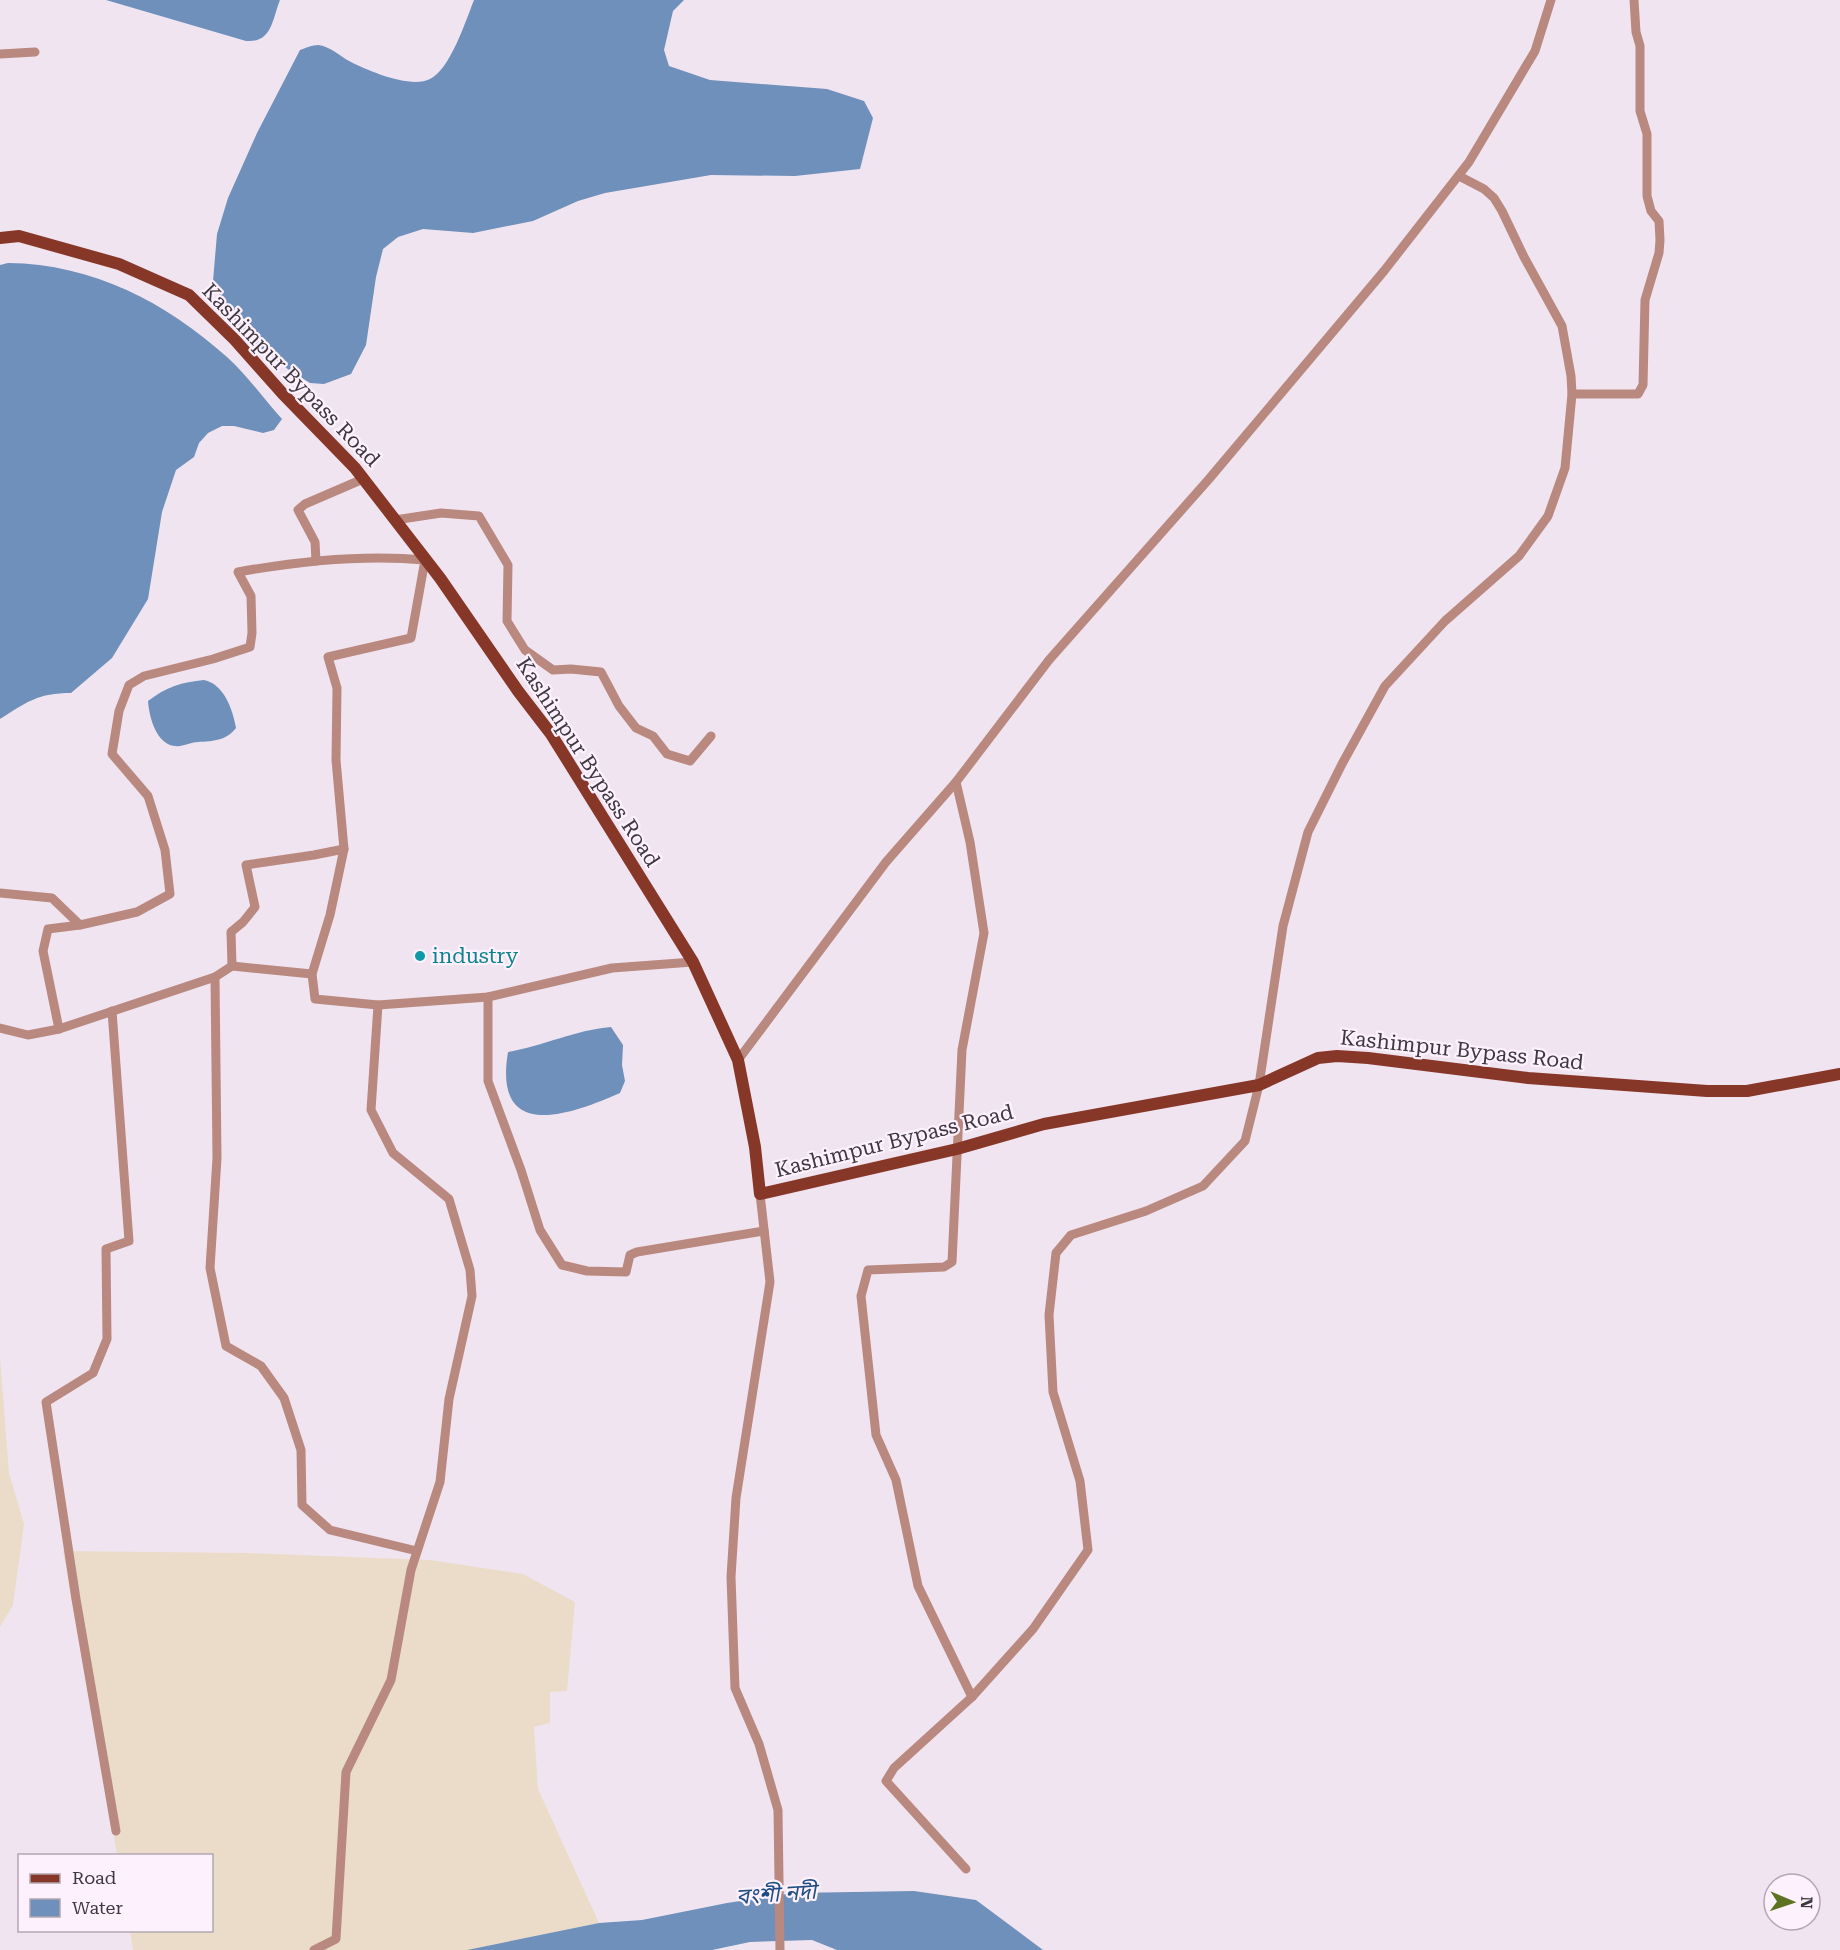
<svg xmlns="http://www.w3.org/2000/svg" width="1840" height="1950" viewBox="0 0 1840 1950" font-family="'Roboto Serif','Noto Sans Bengali',serif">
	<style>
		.industrial { fill: #ebdcca }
		.water { fill: #6e90ba }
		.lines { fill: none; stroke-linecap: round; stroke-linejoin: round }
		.minor { stroke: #b9897f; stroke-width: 9 }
		.major { stroke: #873728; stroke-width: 12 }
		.culture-dot { fill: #0f9aa8; stroke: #fef1fe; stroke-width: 2 }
		.labels { text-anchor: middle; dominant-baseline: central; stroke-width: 4.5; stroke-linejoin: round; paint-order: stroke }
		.street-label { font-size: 21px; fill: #3e393e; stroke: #fef1fe }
		.culture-label { font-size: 21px; fill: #0d838f; stroke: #fef1fe; text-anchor: start }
		.water-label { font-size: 22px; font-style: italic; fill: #1d4d83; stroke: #fef1fe }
	</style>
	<rect width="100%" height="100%" fill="#f1e4f1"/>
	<g class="industrial">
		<polygon points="0,1356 9,1473 24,1524 13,1605 0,1627"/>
		<polygon points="63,1551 248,1553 430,1560 523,1574 575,1602 567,1691 550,1692 550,1723 534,1727 538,1789 599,1923 467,1950 133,1950 130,1931 212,1930 212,1856 117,1855"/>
	</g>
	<g class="water">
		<path d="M106 0H280C272 20 272 43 246 41Z"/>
		<path d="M474 0H684L673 11 664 50 669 66 710 80 827 89 864 101 873 118 860 169 795 176 711 175 605 193 578 201 533 221 473 233 423 229 398 237 383 249 376 277 366 345 351 374 324 384 310 383 289 370 247 337 228 312 213 281 217 234 228 198 257 133 300 50C305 48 313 45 318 45 330 46 341 57 351 62 369 71 411 89 430 79 450 70 466 20 474 0Z"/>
		<path d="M8 263C93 264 165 302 227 357 247 375 264 399 282 419L274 430 263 433 234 426H222L208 433 199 443 194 457 176 470 162 512 148 599 112 658 71 693C38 693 27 702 0 719V265Z"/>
		<path d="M204 680C224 684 233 710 236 728 226 741 213 741 198 742 192 742 186 745 180 746 157 749 149 717 148 701 166 687 182 682 204 680Z"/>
		<path d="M611 1027 623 1045 622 1065 625 1081 620 1093C568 1116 493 1142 508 1052 543 1046 575 1030 611 1027Z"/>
		<polygon points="914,1891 976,1900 1043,1950 837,1950 812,1940 750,1942 712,1950 467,1950 599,1923 642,1920 727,1903 793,1893"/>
	</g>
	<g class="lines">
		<g class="minor">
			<polyline points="0,54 35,52"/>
			<polyline points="1572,394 1638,394 1643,385 1645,300 1659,253 1660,240 1659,221 1651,211 1647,196 1647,134 1640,111 1640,46 1636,32 1634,0"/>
			<polyline points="395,520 441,513 479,516 508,565 507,621 525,650 553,670 571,669 601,672 619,706 636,728 653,736 667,754 690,761 711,736"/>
			<polyline points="316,561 315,542 298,510 305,504 363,479"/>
			<polyline points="956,782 970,842 984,933 962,1050 952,1262 944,1267 868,1270 861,1296 876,1435 896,1480 918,1586 972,1697"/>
			<polyline points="0,893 52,898 80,925"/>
			<polyline points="232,966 231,932 243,922 255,907 246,865 314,855 344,849"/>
			<polyline points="215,977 217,1158 210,1268 226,1346 261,1366 284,1398 301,1450 302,1505 330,1530 417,1551"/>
			<polyline points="488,997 488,1081 521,1170 540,1230 562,1265 587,1271 626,1272 630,1255 637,1252 764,1231"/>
			<polyline points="378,1005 488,997 612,968 693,962"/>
			<polyline points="112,1011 129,1241 106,1249 107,1339 93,1373 46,1402 76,1599 116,1831"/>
			<polyline points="0,1028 28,1035 59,1029 215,977 232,966 312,974"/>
			<path d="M59 1029 43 951 48 929 80 925 137 912 170 894 165 850 148 796 112 754 119 711 129 685 144 676 213 659 250 647 252 633 251 596 238 572C299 561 363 554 425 560L411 638 328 657 337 688 336 760 344 849 330 915 312 974 315 999 378 1005 371 1110 393 1153 449 1199 470 1270 472 1296 449 1399 440 1482 411 1570 391 1680 346 1772 336 1939 314 1950"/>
			<polyline points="738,1060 886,862 956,782 1049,660 1209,479 1384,271 1469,162 1535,51 1551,0"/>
			<polyline points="760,1194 770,1282 736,1498 731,1577 735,1688 759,1744 778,1810 780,1950"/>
			<polyline points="966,1869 886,1781 894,1768 972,1697 1033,1629 1088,1550 1080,1481 1053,1392 1049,1315 1056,1253 1071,1235 1146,1211 1203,1186 1245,1141 1259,1085 1283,926 1308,832 1342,764 1385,686 1445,621 1519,556 1548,516 1565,468 1572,394 1571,376 1562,326 1524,257 1502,211 1494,198 1484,189 1459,176"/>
		</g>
		<polyline class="major" points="0,238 19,236 119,264 189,295 235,340 283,394 355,468 440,578 518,691 551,734 693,962 738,1060 755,1147 760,1194 957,1149 1044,1124 1259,1085 1318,1058 1337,1056 1368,1058 1528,1078 1707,1091 1747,1091 1840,1074"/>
	</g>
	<circle class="culture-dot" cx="420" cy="956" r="6"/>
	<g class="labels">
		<g class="street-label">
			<text transform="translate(291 375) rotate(46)">Kashimpur Bypass Road</text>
			<text transform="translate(588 762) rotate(57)">Kashimpur Bypass Road</text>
			<text transform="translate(1462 1050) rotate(6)">Kashimpur Bypass Road</text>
			<text transform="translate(894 1141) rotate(-14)">Kashimpur Bypass Road</text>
		</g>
		<g class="culture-label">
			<text x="432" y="956">industry</text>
		</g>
		<g class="water-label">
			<text transform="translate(776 1894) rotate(-4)">বংশী নদী</text>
		</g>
	</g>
	<rect x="18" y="1854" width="195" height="78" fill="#fef1fe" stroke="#b1a7b1" stroke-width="1.5"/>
	<rect x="30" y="1874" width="30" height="9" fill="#873728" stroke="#b1a7b1" stroke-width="1.5"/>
	<text x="72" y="1884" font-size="18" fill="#3e393e">Road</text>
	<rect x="30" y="1899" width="30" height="18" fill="#6e90ba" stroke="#b1a7b1" stroke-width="1.5"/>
	<text x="72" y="1914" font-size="18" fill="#3e393e">Water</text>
	<g transform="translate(1792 1902) rotate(92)"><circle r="28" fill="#fef1fe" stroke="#b1a7b1" stroke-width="1.5"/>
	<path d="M0-4.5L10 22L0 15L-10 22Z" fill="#5e7322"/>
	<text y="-9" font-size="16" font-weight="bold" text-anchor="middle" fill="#3e393e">N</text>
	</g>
</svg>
